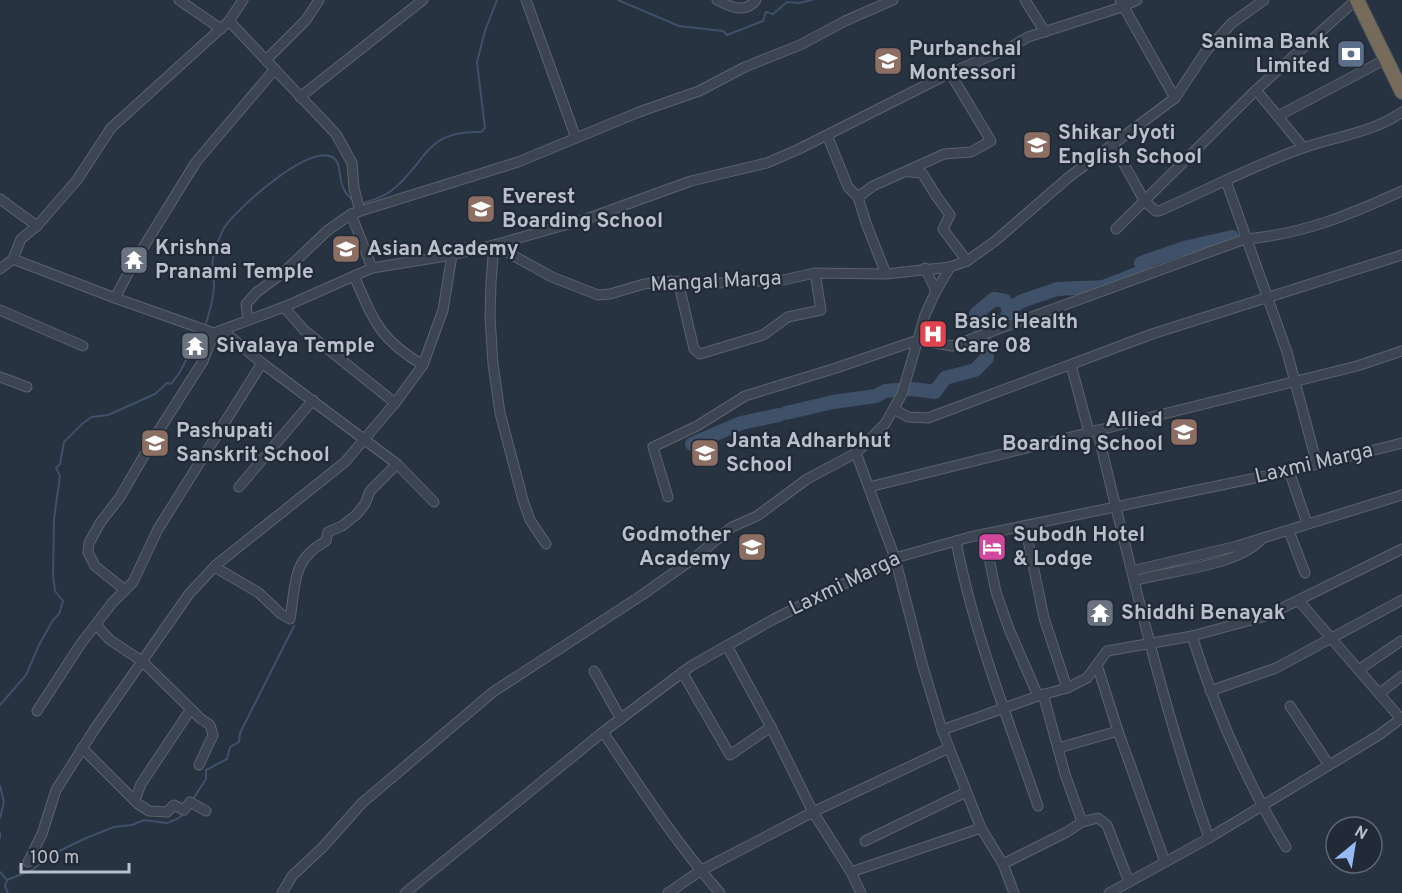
<svg xmlns="http://www.w3.org/2000/svg" width="1402" height="893" viewBox="0 0 1402 893" font-family="Overpass,sans-serif">
	<style>
		.lines { fill: none; stroke-linecap: round; stroke-linejoin: round }
		.stream { stroke: #3f5069; stroke-width: 2 }
		.river { stroke: #3f5069; stroke-width: 14 }
		.minor-casing { stroke: #5a636e; stroke-width: 11 }
		.highway-casing { stroke: #47505b; stroke-width: 16 }
		.minor { stroke: #3c4551; stroke-width: 9 }
		.highway { stroke: #766b5a; stroke-width: 14 }
		.labels { text-anchor: middle; dominant-baseline: central; stroke-width: 4.5; stroke-linejoin: round; paint-order: stroke }
		.poi-label { font-size: 21px; font-weight: bold; fill: #b9c0cb; stroke: #212a36; text-anchor: start }
		.street-label { font-size: 21px; fill: #b9c0cb; stroke: #212a36 }
	</style>
	<rect width="100%" height="100%" fill="#283341"/>
	<g class="lines">
		<g class="stream">
			<polyline points="618,0 679,26 723,31 727,35 763,21 766,12 773,14 787,2 799,3 812,0"/>
			<path d="M361 204C371 200 382 198 391 191 428 163 423 130 481 132L485 128 477 62 485 31 497 0"/>
			<path d="M206 323C210 311 213 300 214 287 214 275 210 262 215 250 218 242 221 232 226 225 240 206 308 145 332 157 345 164 334 186 353 200"/>
			<polyline points="0,705 26,675 39,645 53,620 59,614 63,601 55,591 53,575 54,519 60,476 56,468 60,464 64,442 83,423 92,417 108,415 155,394 167,383 171,384 180,372 200,332"/>
			<polyline points="0,786 4,802 0,818"/>
			<polyline points="193,799 206,779 206,770 227,759 230,747 239,742 240,733 294,626"/>
			<polyline points="0,833 0,838"/>
			<polyline points="0,872 7,880 5,886 8,893"/>
			<polyline points="7,880 32,870 57,852 84,839 114,827 132,825 144,820 167,823 177,819 184,814"/>
		</g>
		<g class="river">
			<polyline points="980,328 982,323 976,314 994,299 1005,301 1009,309"/>
			<polyline points="786,413 833,402 876,396 885,391 912,389 935,392 945,378 975,370 987,358 986,344 980,328 1006,320 1009,309 1022,301 1057,289 1103,287 1147,270 1141,263 1184,248 1232,237"/>
			<polyline points="692,444 741,423 779,415"/>
		</g>
		<g class="minor-casing">
			<g id="minor">
				<polyline points="179,0 221,29"/>
				<polyline points="526,0 576,138"/>
				<path d="M717 0C730 7 745 14 756 0"/>
				<polyline points="1025,0 1045,32"/>
				<polyline points="1120,0 1175,98"/>
				<polyline points="229,21 336,134 352,163 354,188 360,211"/>
				<polyline points="266,60 306,20 319,0"/>
				<polyline points="1256,90 1303,147"/>
				<polyline points="300,97 423,0"/>
				<polyline points="1278,116 1386,59"/>
				<polyline points="827,135 848,187 858,197 866,223 886,274"/>
				<path d="M1113 144 1145 202 1156 211H1159C1207 190 1254 165 1303 148 1337 136 1372 133 1402 112"/>
				<polyline points="909,172 922,173 937,197 950,215 943,229 967,261"/>
				<polyline points="1226,181 1287,352 1317,464"/>
				<polyline points="858,197 873,186 944,154 971,152 991,141 950,73"/>
				<polyline points="0,199 37,226"/>
				<polyline points="351,214 372,268"/>
				<polyline points="1116,229 1256,90 1356,0"/>
				<polyline points="13,259 115,298 214,333 284,307 372,268 452,255 494,245 586,219 691,181 767,163 799,149 950,73 1009,48 1028,37 1122,7 1137,0"/>
				<polyline points="925,268 936,291"/>
				<polyline points="0,269 13,259 21,239 37,226 77,180 111,128 229,21 243,0"/>
				<path d="M354 276C374 321 379 339 423 365"/>
				<polyline points="678,281 694,349 700,354 763,335 788,317 821,310 815,273"/>
				<polyline points="115,298 133,264 196,162 275,69"/>
				<polyline points="284,307 304,330 395,403"/>
				<polyline points="0,310 83,346"/>
				<polyline points="248,320 246,304 257,292 284,272 327,231 351,214 518,162 639,112 699,91 745,67 800,45 845,21 893,0"/>
				<polyline points="222,330 262,363 397,464 434,502"/>
				<polyline points="1071,365 1089,432"/>
				<polyline points="0,377 27,387"/>
				<polyline points="894,409 908,417 928,418 1152,334 1402,255"/>
				<path d="M1097 430C1131 567 1161 704 1209 838"/>
				<polyline points="856,453 895,558 923,667 942,730 981,828 1003,864 1014,893"/>
				<polyline points="1289,471 1307,523"/>
				<polyline points="239,487 313,400"/>
				<polyline points="869,487 1357,366 1402,351"/>
				<path d="M668 497 653 447 697 426 745 396 836 368 918 340 952 346 1245 239C1304 234 1349 215 1402 191"/>
				<polyline points="1025,526 1044,618 1067,688"/>
				<polyline points="1289,531 1305,573"/>
				<polyline points="984,534 996,592 1009,629 1038,696"/>
				<path d="M956 541C973 631 1008 719 1038 806"/>
				<polyline points="546,544 530,520 523,500 500,413 493,364 490,317 491,282 494,245 552,277 598,295 610,294 644,284 671,281 693,284 741,282 783,280 815,273 886,274 950,267"/>
				<path d="M216 565 218 569 259 593 281 614 290 619C296 584 291 560 326 541L328 532 342 526 356 515 365 504 370 491 397 464"/>
				<polyline points="1132,571 1237,546 1402,495"/>
				<path d="M1134 581C1170 570 1235 567 1261 540"/>
				<polyline points="125,590 95,566 88,552 89,543 100,523 120,497 156,435 203,361 214,333"/>
				<polyline points="1299,601 1401,719"/>
				<polyline points="96,625 110,640 142,661 201,719 210,725 213,735 199,765"/>
				<path d="M1192 636C1215 709 1246 781 1286 847"/>
				<polyline points="1097,665 1118,731 1165,862"/>
				<polyline points="1360,669 1401,641"/>
				<polyline points="594,671 621,719"/>
				<polyline points="682,672 730,755 771,727 727,646"/>
				<polyline points="1210,691 1276,668 1402,600"/>
				<polyline points="1380,693 1402,676"/>
				<polyline points="1043,694 1065,774 1082,822"/>
				<polyline points="1290,706 1329,765"/>
				<polyline points="37,711 80,645 112,603 133,582 158,529 262,363"/>
				<polyline points="771,727 813,812 851,872 861,893"/>
				<polyline points="942,730 1038,696 1067,688 1087,678 1107,651 1192,636 1266,616 1402,549"/>
				<path d="M603 732C640 787 676 843 720 893"/>
				<polyline points="82,748 138,804 149,811 167,812 174,805 184,810 190,802 206,811"/>
				<polyline points="1058,748 1118,731"/>
				<polyline points="135,800 141,784 191,709"/>
				<polyline points="865,841 966,792"/>
				<polyline points="28,862 42,834 56,790 94,730 189,594 216,565 345,462 395,403 423,365 443,310 452,255"/>
				<polyline points="1003,864 1067,832 1082,822 1098,818 1107,825 1129,882"/>
				<polyline points="851,872 981,828"/>
				<polyline points="282,893 292,876 323,847 362,803 493,692 642,595 693,559 732,527 757,516 807,479 856,453 885,424 902,394 925,315 936,291 950,267 967,261 995,241 1069,177 1175,98 1206,51 1232,23 1264,0"/>
				<polyline points="405,893 603,732 691,666 774,619 895,558 970,537 1289,471 1402,443"/>
				<polyline points="668,893 700,871 813,812 949,748"/>
				<polyline points="1109,893 1209,838 1379,735 1402,718"/>
			</g>
		</g>
		<g class="highway-casing">
			<polyline id="highway" points="1357,0 1402,92"/>
		</g>
		<use href="#minor" class="minor"/>
		<use href="#highway" class="highway"/>
	</g>
	<defs>
		<g id="bank-square" transform="scale(1.5)"><rect x="-9" y="-9" width="18" height="18" rx="4" fill="#5c6f8a" stroke="#212a36"/><path d="M-6-4H6V4H-6ZM0-2.3a2.3 2.3 0 1 0 0 4.6a2.3 2.3 0 1 0 0-4.6Z" fill="#fff"/></g>
		<g id="school-square" transform="scale(1.5)"><rect x="-9" y="-9" width="18" height="18" rx="4" fill="#8d6e63" stroke="#212a36"/><path d="M0-5L7-2L0 1L-7-2ZM-4 1L0 2.5L4 1V4Q0 6-4 4Z" fill="#fff"/></g>
		<g id="temple-square" transform="scale(1.5)"><rect x="-9" y="-9" width="18" height="18" rx="4" fill="#6b7280" stroke="#212a36"/><path d="M0-6L5-2H3V0L6.5 2.5H4V6H1.5V3h-3V6H-4V2.5H-6.5L-3 0V-2H-5Z" fill="#fff"/></g>
		<g id="hospital-square" transform="scale(1.5)"><rect x="-9" y="-9" width="18" height="18" rx="4" fill="#e0444e" stroke="#212a36"/><path d="M-5-5h3v3.5h4V-5h3V5h-3V1.5h-4V5h-3Z" fill="#fff"/></g>
		<g id="hotel-square" transform="scale(1.5)"><rect x="-9" y="-9" width="18" height="18" rx="4" fill="#d1479c" stroke="#212a36"/><path d="M-6-4.5h1.5V1H6V5H4.5V3h-9V5H-6ZM-4 0a1.8 1.8 0 1 1 3.6 0ZM.5 0V-2.5h3Q6-2.5 6 0Z" fill="#fff"/></g>
	</defs>
	<g fill-rule="evenodd">
		<use href="#bank-square" x="1351" y="54"/>
		<use href="#school-square" x="888" y="61"/>
		<use href="#school-square" x="1037" y="145"/>
		<use href="#school-square" x="481" y="209"/>
		<use href="#school-square" x="346" y="249"/>
		<use href="#temple-square" x="134" y="260"/>
		<use href="#hospital-square" x="933" y="334"/>
		<use href="#temple-square" x="195" y="346"/>
		<use href="#school-square" x="1184" y="432"/>
		<use href="#school-square" x="155" y="443"/>
		<use href="#school-square" x="705" y="453"/>
		<use href="#school-square" x="752" y="547"/>
		<use href="#hotel-square" x="992" y="547"/>
		<use href="#temple-square" x="1100" y="613"/>
	</g>
	<g class="labels">
		<g class="poi-label">
			<text x="1330" y="42" text-anchor="end">Sanima Bank<tspan x="1330" dy="24">Limited</tspan></text>
			<text x="909" y="49">Purbanchal<tspan x="909" dy="24">Montessori</tspan></text>
			<text x="1058" y="133">Shikar Jyoti<tspan x="1058" dy="24">English School</tspan></text>
			<text x="502" y="197">Everest<tspan x="502" dy="24">Boarding School</tspan></text>
			<text x="155" y="248">Krishna<tspan x="155" dy="24">Pranami Temple</tspan></text>
			<text x="367" y="249">Asian Academy</text>
			<text x="954" y="322">Basic Health<tspan x="954" dy="24">Care 08</tspan></text>
			<text x="216" y="346">Sivalaya Temple</text>
			<text x="1163" y="420" text-anchor="end">Allied<tspan x="1163" dy="24">Boarding School</tspan></text>
			<text x="176" y="431">Pashupati<tspan x="176" dy="24">Sanskrit School</tspan></text>
			<text x="726" y="441">Janta Adharbhut<tspan x="726" dy="24">School</tspan></text>
			<text x="731" y="535" text-anchor="end">Godmother<tspan x="731" dy="24">Academy</tspan></text>
			<text x="1013" y="535">Subodh Hotel<tspan x="1013" dy="24">&amp; Lodge</tspan></text>
			<text x="1121" y="613">Shiddhi Benayak</text>
		</g>
		<g class="street-label">
			<text transform="translate(716 282) rotate(-3)">Mangal Marga</text>
			<text transform="translate(1314 464) rotate(-13)">Laxmi Marga</text>
			<text transform="translate(845 584) rotate(-26)">Laxmi Marga</text>
		</g>
	</g>
	<g transform="translate(1354 845) rotate(30)"><circle r="28" fill="#212a36" stroke="#5e6672" stroke-width="1.5"/>
	<path d="M0-4.5L10 22L0 15L-10 22Z" fill="#97baf3"/>
	<text y="-9" font-size="16" font-weight="bold" text-anchor="middle" fill="#b9c0cb">N</text>
	</g>
	<path d="M21 863v9h108v-9" fill="none" stroke="#b9c0cb" stroke-width="3"/>
	<text x="30" y="863" font-size="18" fill="#b9c0cb" stroke="#212a36" stroke-width="4.5" paint-order="stroke">100 m</text>
</svg>
